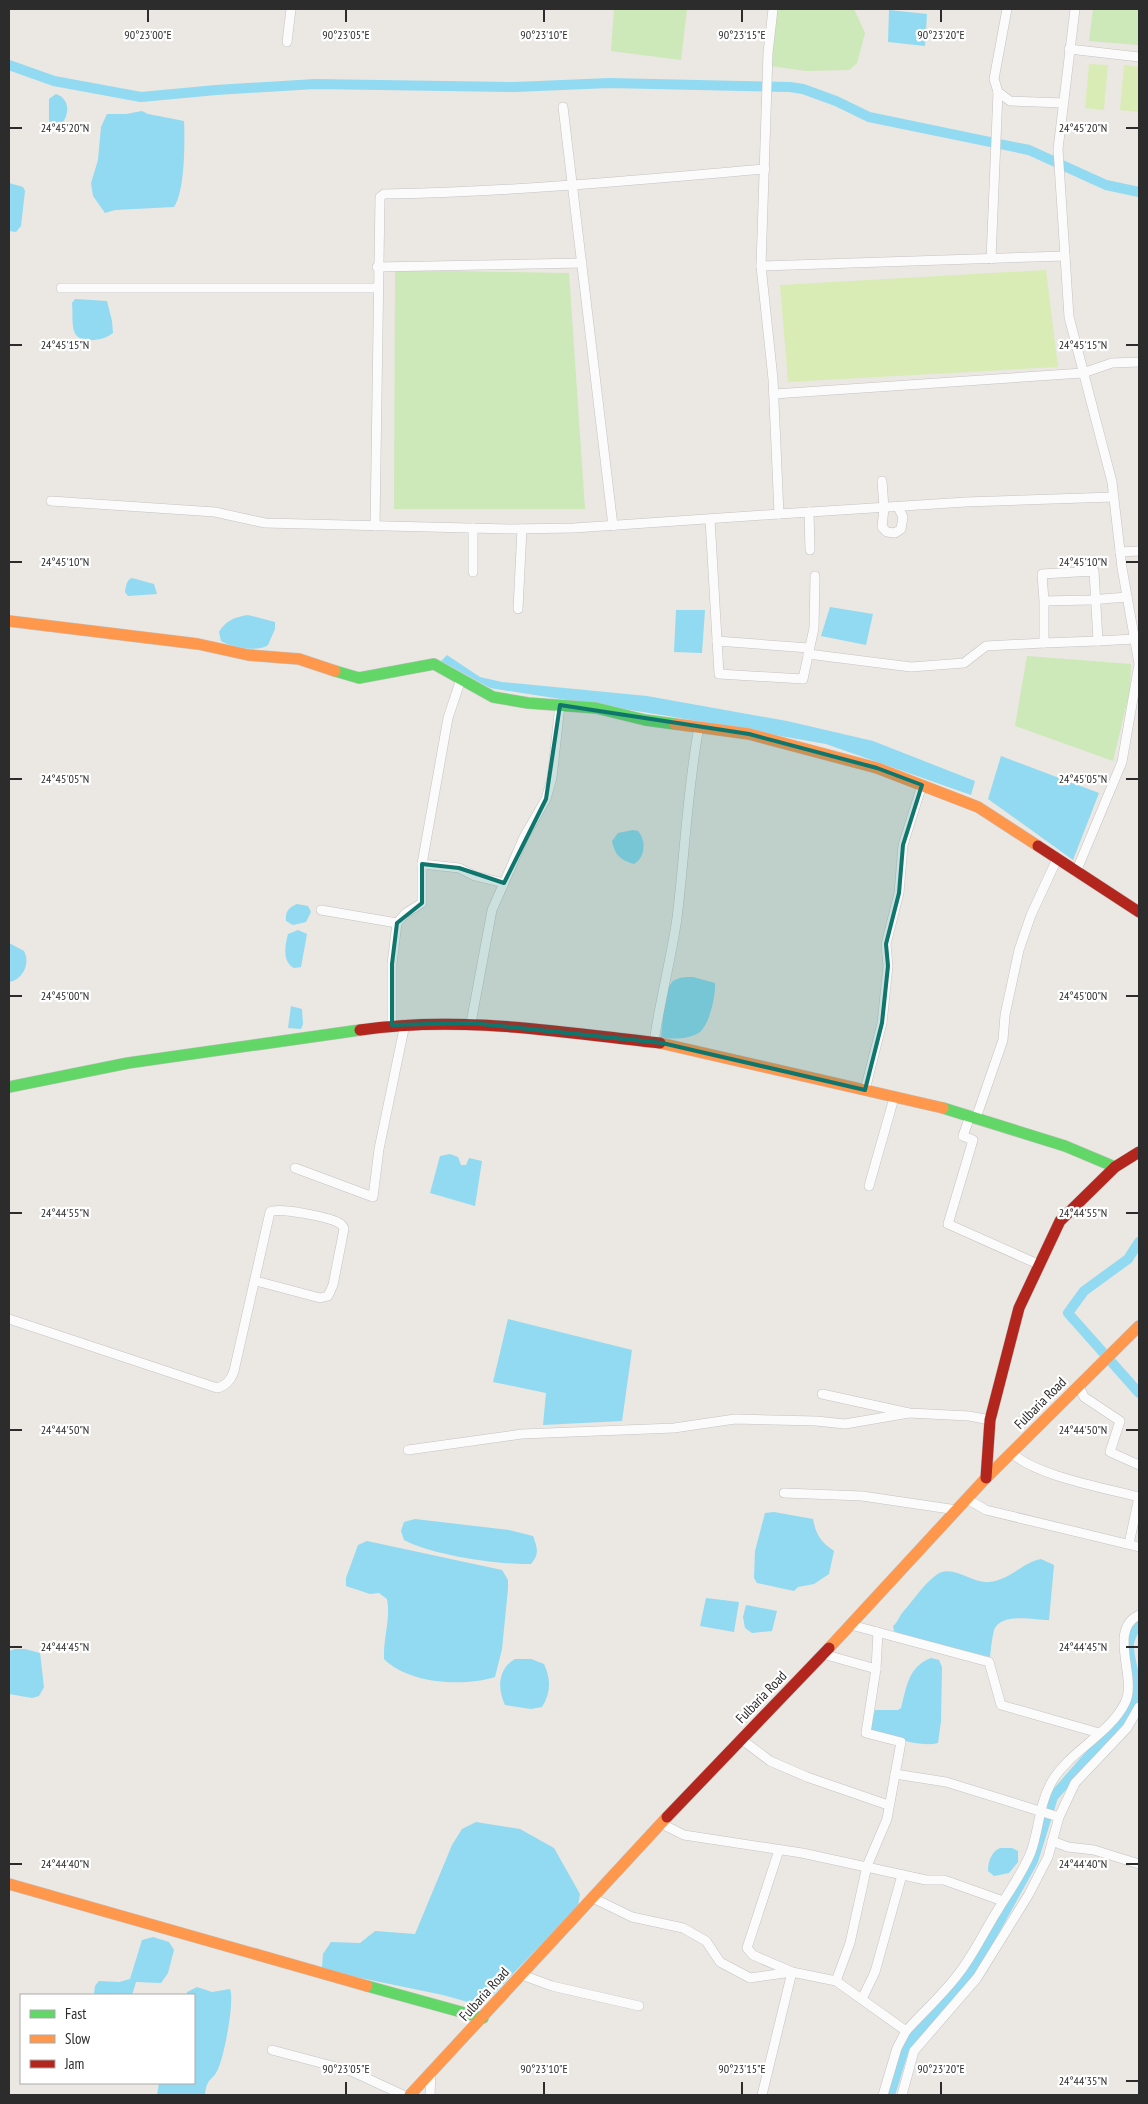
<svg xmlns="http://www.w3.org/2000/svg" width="1148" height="2104" viewBox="0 0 1148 2104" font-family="'PT Sans Narrow',sans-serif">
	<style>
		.park { fill: #cde8b9 }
		.pitch { fill: #d9ecb6 }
		.water { fill: #91daf1 }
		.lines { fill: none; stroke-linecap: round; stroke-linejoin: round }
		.canal { stroke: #91daf1; stroke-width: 10 }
		.street-casing { stroke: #c4c3c3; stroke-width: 10 }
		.fast-casing { stroke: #c4c3c3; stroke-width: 12 }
		.slow-casing { stroke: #c4c3c3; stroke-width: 12 }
		.jam-casing { stroke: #c4c3c3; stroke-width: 12 }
		.street { stroke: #fcfbfb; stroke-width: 9 }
		.fast { stroke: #63d668; stroke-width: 11 }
		.slow { stroke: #ff974d; stroke-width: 11 }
		.jam { stroke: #b3261e; stroke-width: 11 }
		.marked { fill: #0f766e; fill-opacity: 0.2; stroke: #0f766e; stroke-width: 4; stroke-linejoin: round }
		.ticks { fill: none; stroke: #2c2c2c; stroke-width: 2 }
		.labels { text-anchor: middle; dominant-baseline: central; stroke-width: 4.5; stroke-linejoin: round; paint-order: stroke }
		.street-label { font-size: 14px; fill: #2c2c2c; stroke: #fff }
		.ticks-label { font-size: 12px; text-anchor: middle; fill: #2c2c2c; stroke: #fff; stroke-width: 4.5; stroke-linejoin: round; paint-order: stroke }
	</style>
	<rect width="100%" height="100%" fill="#ebe7e2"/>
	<g class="park">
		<polygon points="614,9 687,9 681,60 611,51"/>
		<polygon points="776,9 854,9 865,33 857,63 849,70 806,71 771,66"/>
		<polygon points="1093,9 1139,9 1139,45 1089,41"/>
		<polygon points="395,270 569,273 585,509 394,509"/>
		<polygon points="1027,656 1131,664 1130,690 1113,761 1015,726"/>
	</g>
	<g class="pitch">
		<polygon points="1089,64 1108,65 1104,110 1085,108"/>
		<polygon points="1124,65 1139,67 1139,112 1120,110"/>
		<polygon points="1046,270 1058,367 788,382 780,285"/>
	</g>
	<g class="water">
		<polygon points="889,10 927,14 925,46 888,42"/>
		<path d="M56 94C70 99 70 114 61 125L56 127 49 123V99Z"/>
		<path d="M142 111 148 114 184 121C185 141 185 192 174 207L115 210 105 213 93 196 91 183 98 160 101 127 107 114H126Z"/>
		<polygon points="9,183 23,187 25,191 21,226 16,232 9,231"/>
		<path d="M75 299 107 301 112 321 113 333C106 338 102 339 94 340 67 343 74 321 72 303Z"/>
		<path d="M132 578 154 584 157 594 128 596 125 592C126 587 126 580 132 578Z"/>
		<polygon points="830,607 873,614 866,645 821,636"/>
		<polygon points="676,610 705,610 702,653 674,652"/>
		<path d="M248 615 275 622V629L268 645C257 653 231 647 221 641L219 632C225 621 235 617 248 615Z"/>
		<polygon points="447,655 480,677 502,682 647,696 787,721 873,741 975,781 971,795 826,744 668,716 490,688 441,661"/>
		<polygon points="1001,756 1099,793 1073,860 988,799"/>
		<path d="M633 830 638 831C646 840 646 857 634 864 620 860 615 855 612 841L618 833Z"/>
		<path d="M297 904 308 906 311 912 306 922 293 925 286 921C285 912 288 908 297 904Z"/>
		<path d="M298 930 307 934 301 967 294 968C282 962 285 945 288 934Z"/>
		<path d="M9 943 24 951C31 964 22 980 9 982Z"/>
		<path d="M693 977 715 983C716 995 710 1023 700 1032 691 1039 672 1040 661 1037 663 1024 663 990 673 981 679 977 686 977 693 977Z"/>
		<polygon points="291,1006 302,1009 303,1024 301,1029 288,1028"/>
		<polygon points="450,1154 458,1157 461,1165 466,1165 469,1158 482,1161 475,1206 430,1193 440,1156"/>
		<polygon points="508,1319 632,1350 622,1421 543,1425 546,1393 493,1382"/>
		<path d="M774 1512 813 1519C816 1535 821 1542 834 1551L829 1574 814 1584 798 1587 794 1591 757 1583 754 1578 755 1551 765 1513Z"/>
		<path d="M415 1519 509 1530 533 1536C537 1547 540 1554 531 1564 499 1565 432 1555 404 1540L401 1531 404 1522Z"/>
		<path d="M367 1541 502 1570 508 1580V1589L502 1649 495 1677C463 1687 409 1684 384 1659 383 1639 391 1618 387 1599L379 1593 370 1594 346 1586V1578L358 1545Z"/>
		<path d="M1041 1559 1054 1565 1049 1620C1034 1620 1001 1612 994 1630 992 1638 991 1648 990 1657L902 1635 894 1631 893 1626C898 1622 899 1617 902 1613 913 1601 922 1586 935 1576 951 1562 972 1584 989 1582 1009 1581 1023 1562 1041 1559Z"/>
		<polygon points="706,1598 739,1602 734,1632 700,1626"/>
		<polygon points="746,1605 777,1611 772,1631 752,1633 745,1628 743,1617"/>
		<polygon points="15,1649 25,1649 40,1653 44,1687 39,1696 32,1698 9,1694 9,1651"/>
		<path d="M931 1658 939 1660 942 1667 941 1721 938 1743C921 1748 887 1736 869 1731L875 1710H898L901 1708C907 1686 908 1667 931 1658Z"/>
		<path d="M515 1659H531L544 1664C551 1679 551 1693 542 1707L531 1709 505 1705C497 1688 498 1669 515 1659Z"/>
		<polygon points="476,1822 520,1829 554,1848 580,1894 578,1906 484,2004 475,2004 443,1995 327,1971 322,1968 323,1954 331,1942 360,1943 375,1931 415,1934 452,1845 462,1829"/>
		<path d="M1000 1848H1012L1018 1851V1862L1009 1873 994 1876 988 1871C988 1862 991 1852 1000 1848Z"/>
		<polygon points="153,1937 169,1942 174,1950 168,1973 161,1983 136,1982 132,1995 97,1995 94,1993 95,1986 99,1981 119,1982 130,1979 142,1940"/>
		<path d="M197 1987 212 1992 230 1989C235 2000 224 2057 218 2069 213 2081 207 2076 205 2095H157L159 2083H194V1995H187V1992Z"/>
	</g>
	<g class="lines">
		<g class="canal">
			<polyline points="9,65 54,81 141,97 216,90 315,84 515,87 609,83 790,87 803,89 836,101 869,117 1029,150 1106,185 1139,192"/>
			<polyline points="1139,1242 1128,1259 1084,1291 1068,1313 1139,1393"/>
			<path d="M890 2095 905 2046 970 1975 1033 1861 1053 1797 1131 1708C1143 1686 1128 1666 1129 1643 1130 1638 1133 1632 1135 1628L1139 1626"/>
		</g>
		<g class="street-casing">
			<g id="street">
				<polyline points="1007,9 994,79 998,92 1010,101 1063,103"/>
				<polyline points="1075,9 1058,149 1069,317 1112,482 1122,568 1139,664 1122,762 1076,872"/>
				<polyline points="287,42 291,9"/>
				<polyline points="1069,49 1139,57"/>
				<polyline points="563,107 613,526"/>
				<polyline points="991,259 998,92"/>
				<polyline points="761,266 1065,256"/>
				<polyline points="377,267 582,263"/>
				<polyline points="61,288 377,288"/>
				<polyline points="774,394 1083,373 1112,363 1139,362"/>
				<polyline points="882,481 884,508 882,527 887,532 895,533 901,529 903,517 898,507"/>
				<polyline points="51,501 215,512 265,523 511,529 574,528 779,514 773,379 761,266 768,53 773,9"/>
				<polyline points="809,512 810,550"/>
				<polyline points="779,514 966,502 1113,497"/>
				<polyline points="710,519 719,674 803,679 814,628 815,576"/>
				<path d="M375 526 380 197 384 194C511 192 638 180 765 169"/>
				<polyline points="473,528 473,572"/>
				<polyline points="1120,552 1139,551"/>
				<polyline points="1044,601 1044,643 1098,641 1094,571 1042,574 1044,601 1090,600 1127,597"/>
				<polyline points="518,609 522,529"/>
				<polyline points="717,641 809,648"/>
				<polyline points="1098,641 1134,639"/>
				<polyline points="808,654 911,667 964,663 986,646 1044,643"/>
				<polyline points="461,679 448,718 422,864 459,868 475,876 504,883 492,910 471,1023"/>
				<polyline points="504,883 524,837 546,799 552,778 560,705"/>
				<polyline points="321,910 397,923"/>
				<polyline points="392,1025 392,964 397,923 406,913 422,903 422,864"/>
				<path d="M654 1042C660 1001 671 959 677 918 685 854 687 790 699 727"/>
				<polyline points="865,1090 882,1023 888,966 886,944 899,893 903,845 922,785"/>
				<polyline points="970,1116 963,1136 973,1140 948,1224 1040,1265"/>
				<polyline points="976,1118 1003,1040 1005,1015 1019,950 1031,915 1057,859"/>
				<polyline points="295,1168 373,1197 379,1149 405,1024"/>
				<polyline points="869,1186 894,1098"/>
				<path d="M9 1319 217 1388C226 1386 231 1380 234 1371L270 1212C279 1207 329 1217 339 1223 342 1224 343 1226 344 1229L333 1285 328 1296 320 1298 256 1281"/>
				<polyline points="1079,1386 1084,1397 1120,1421 1110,1452 1139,1465"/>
				<polyline points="822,1394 909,1413 969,1416 990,1420"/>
				<polyline points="408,1450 522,1434 674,1428 735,1419 816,1421 845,1424 909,1413"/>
				<path d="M1012 1453C1036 1476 1105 1488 1139 1497L1129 1544"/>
				<polyline points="784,1493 862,1496 957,1510"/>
				<polyline points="967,1499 986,1510 1139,1547"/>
				<polyline points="851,1625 989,1662 1001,1705 1099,1733"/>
				<polyline points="823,1654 876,1669 878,1632"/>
				<polyline points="741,1739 770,1761 807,1777 888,1805"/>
				<polyline points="895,1774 946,1782 1059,1817"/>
				<polyline points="662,1824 684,1835 802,1853 926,1880 944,1880 1003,1901"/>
				<polyline points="1052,1841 1068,1847 1094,1850 1139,1864"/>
				<polyline points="779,1850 747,1948 753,1955 792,1972 836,1981 906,2031 897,2048 883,2095"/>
				<polyline points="593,1898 632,1917 683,1928 706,1941 720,1962 750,1978 792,1972 762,2095"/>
				<polyline points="522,1975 552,1986 639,2006"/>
				<polyline points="836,1981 850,1943 867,1866 887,1819 901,1742 866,1733 876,1669"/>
				<polyline points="862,1999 875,1972 902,1875"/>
				<path d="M906 2031C924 2011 946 1992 962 1969 976 1950 986 1928 999 1908 1010 1890 1023 1872 1031 1852 1039 1830 1039 1805 1051 1783 1069 1751 1109 1735 1125 1703 1138 1678 1107 1630 1139 1615"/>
				<polyline points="272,2050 351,2071 403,2095"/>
				<polyline points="430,2095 431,2073"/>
				<polyline points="902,2095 914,2051 977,1978 1029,1894 1048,1857 1059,1817 1075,1783 1127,1728 1139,1707"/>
			</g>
		</g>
		<g class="fast-casing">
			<g id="fast">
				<polyline points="335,671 359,678 434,664 493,697 528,703 596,708 645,720 675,724"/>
				<polyline points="9,1087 128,1063 360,1030"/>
				<polyline points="943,1108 1065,1146 1115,1167"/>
				<polyline points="367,1986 483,2018"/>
			</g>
		</g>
		<g class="slow-casing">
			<g id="slow">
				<polyline points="9,621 198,644 248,655 299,659 335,671"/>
				<polyline points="675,724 749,734 877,768 978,807 1038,846"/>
				<polyline points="660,1043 943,1108"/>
				<polyline points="829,1648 986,1478 1139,1326"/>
				<polyline points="9,1884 367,1986"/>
				<polyline points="410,2095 667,1817"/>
			</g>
		</g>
		<g class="jam-casing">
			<g id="jam">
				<polyline points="1038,846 1139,912"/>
				<path d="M360 1030C460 1015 560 1032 660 1043"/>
				<polyline points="986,1478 990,1420 1019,1308 1060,1221 1115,1167 1139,1152"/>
				<polyline points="667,1817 829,1648"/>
			</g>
		</g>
		<use href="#street" class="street"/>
		<use href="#fast" class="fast"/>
		<use href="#slow" class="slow"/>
		<use href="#jam" class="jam"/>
	</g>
	<path class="marked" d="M560 705 749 734 877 768 922 785 903 845 899 893 886 944 888 966 882 1023 865 1090 662 1043 471 1023 392 1025V964L397 923 422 903V864L459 868 504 883 546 799Z"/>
	<path class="ticks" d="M148 10V22M346 10V22M544 10V22M742 10V22M941 10V22M10 128H22M1126 128H1138M10 345H22M1126 345H1138M10 562H22M1126 562H1138M10 779H22M1126 779H1138M10 996H22M1126 996H1138M10 1213H22M1126 1213H1138M10 1430H22M1126 1430H1138M10 1647H22M1126 1647H1138M10 1864H22M1126 1864H1138M1126 2081H1138M346 2082V2094M544 2082V2094M742 2082V2094M941 2082V2094"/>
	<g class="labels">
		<g class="street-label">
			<text transform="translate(1040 1403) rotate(-45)">Fulbaria Road</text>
			<text transform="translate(761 1697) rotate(-46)">Fulbaria Road</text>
			<text transform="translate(484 1994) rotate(-48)">Fulbaria Road</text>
		</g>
	</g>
	<g class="ticks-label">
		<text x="148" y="39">90°23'00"E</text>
		<text x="346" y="39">90°23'05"E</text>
		<text x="544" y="39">90°23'10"E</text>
		<text x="742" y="39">90°23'15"E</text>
		<text x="941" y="39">90°23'20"E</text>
		<text x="65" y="132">24°45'20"N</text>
		<text x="1083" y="132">24°45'20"N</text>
		<text x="65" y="349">24°45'15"N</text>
		<text x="1083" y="349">24°45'15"N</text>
		<text x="65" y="566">24°45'10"N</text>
		<text x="1083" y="566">24°45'10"N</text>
		<text x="65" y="783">24°45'05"N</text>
		<text x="1083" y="783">24°45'05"N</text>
		<text x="65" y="1000">24°45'00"N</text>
		<text x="1083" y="1000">24°45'00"N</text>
		<text x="65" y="1217">24°44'55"N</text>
		<text x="1083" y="1217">24°44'55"N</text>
		<text x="65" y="1434">24°44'50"N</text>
		<text x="1083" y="1434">24°44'50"N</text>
		<text x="65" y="1651">24°44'45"N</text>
		<text x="1083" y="1651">24°44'45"N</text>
		<text x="65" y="1868">24°44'40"N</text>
		<text x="1083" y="1868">24°44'40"N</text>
		<text x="346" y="2073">90°23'05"E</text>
		<text x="544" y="2073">90°23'10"E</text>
		<text x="742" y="2073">90°23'15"E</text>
		<text x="941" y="2073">90°23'20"E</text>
		<text x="1083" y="2085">24°44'35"N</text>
	</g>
	<rect width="1148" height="2104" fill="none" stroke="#2c2c2c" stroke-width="20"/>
	<rect x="20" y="1994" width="175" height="90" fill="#ffffff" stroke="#ababab"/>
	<rect x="30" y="2010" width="25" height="8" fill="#63d668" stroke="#ababab"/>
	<text x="65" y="2019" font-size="15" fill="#2c2c2c">Fast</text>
	<rect x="30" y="2035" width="25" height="8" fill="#ff974d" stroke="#ababab"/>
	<text x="65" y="2044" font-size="15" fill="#2c2c2c">Slow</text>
	<rect x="30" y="2060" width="25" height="8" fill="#b3261e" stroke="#ababab"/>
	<text x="65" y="2069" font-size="15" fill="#2c2c2c">Jam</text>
</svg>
